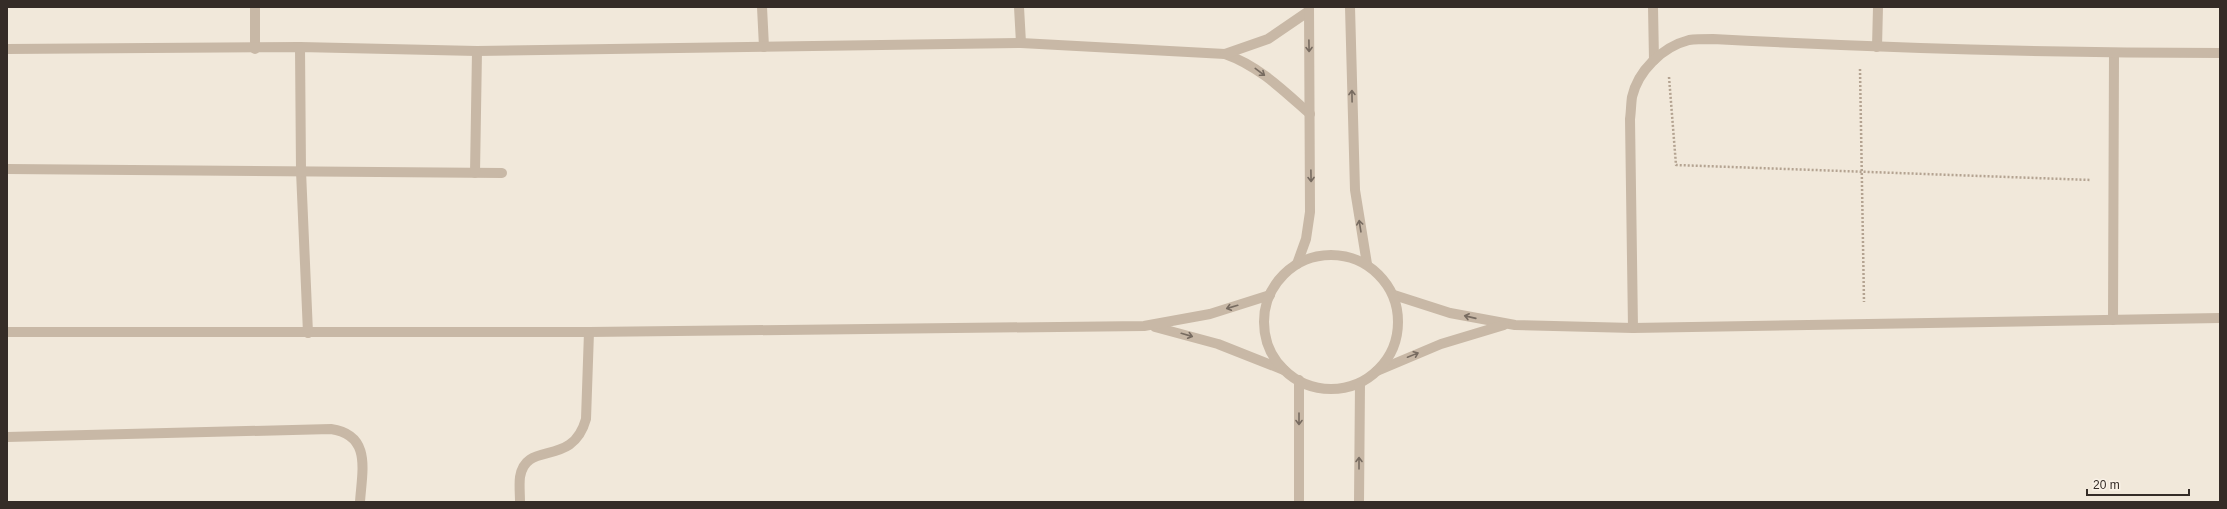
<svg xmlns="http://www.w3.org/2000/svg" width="2227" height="509" viewBox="0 0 2227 509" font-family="Helvetica,sans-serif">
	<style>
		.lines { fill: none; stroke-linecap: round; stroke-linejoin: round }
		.path { stroke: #b4a391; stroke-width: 2.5; stroke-dasharray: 2 2; stroke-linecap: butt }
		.service { stroke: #c8b8a6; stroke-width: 10 }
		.minor { stroke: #c8b8a6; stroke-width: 10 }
		.tertiary { stroke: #c8b8a6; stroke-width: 10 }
		.oneway { stroke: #776b60 }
	</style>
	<rect width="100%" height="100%" fill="#f1e8da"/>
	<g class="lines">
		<g class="path">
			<polyline points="1860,69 1864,302"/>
			<polyline points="1669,77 1676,165 2091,180"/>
		</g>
		<g class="service">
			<path d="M7 437 331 429C372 435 362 471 360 502"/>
			<path d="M520 502C520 494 519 485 520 477 526 439 572 469 586 419L589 332"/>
		</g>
		<g class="minor">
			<polyline points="255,7 255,49"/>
			<polyline points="762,7 764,47"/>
			<polyline points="1019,7 1021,43"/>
			<polyline points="1653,7 1654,60"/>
			<polyline points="300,47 301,171 308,333"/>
			<polyline points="1877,47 1878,7"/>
			<path d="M7 49 300 47 477 51 1021 43 1225 54C1259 66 1284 91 1310 114"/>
			<polyline points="1225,54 1268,39 1309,11"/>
			<polyline points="7,169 502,173"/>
			<polyline points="475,173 477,51"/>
			<polyline points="1394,295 1450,313 1515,325 1633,328 2220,318"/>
			<polyline points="2113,320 2114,53"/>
			<polyline points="1155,327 1218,344 1284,370"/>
			<path d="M1633 328 1630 119C1631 112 1631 104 1632 97 1638 71 1662 47 1689 40 1696 39 1705 39 1713 39 1882 48 2051 53 2220 53"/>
			<polyline points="7,332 589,332 1144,326 1210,314 1270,295"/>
			<polyline points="1377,371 1441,344 1504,325"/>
		</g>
		<g class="tertiary">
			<polyline points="1350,7 1355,190 1367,264"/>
			<circle cx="1331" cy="322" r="67"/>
			<polyline points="1297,264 1306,239 1310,212 1309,7"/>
			<polyline points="1299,380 1299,502"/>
			<polyline points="1359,502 1360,383"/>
		</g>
	</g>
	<defs><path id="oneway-shaft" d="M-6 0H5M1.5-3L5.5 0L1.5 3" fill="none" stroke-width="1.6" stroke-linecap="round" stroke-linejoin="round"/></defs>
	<g class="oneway">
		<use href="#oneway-shaft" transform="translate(1309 46) rotate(89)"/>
		<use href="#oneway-shaft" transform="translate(1260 72) rotate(37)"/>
		<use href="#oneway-shaft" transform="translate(1352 96) rotate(-91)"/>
		<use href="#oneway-shaft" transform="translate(1311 176) rotate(89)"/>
		<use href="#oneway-shaft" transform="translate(1360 226) rotate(-99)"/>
		<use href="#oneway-shaft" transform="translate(1232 307) rotate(164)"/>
		<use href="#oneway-shaft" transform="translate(1470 317) rotate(-167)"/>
		<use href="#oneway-shaft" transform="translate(1187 335) rotate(16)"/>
		<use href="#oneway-shaft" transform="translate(1413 355) rotate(-22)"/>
		<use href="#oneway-shaft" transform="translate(1299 419) rotate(90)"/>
		<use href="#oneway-shaft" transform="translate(1359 463) rotate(-90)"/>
	</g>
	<rect width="2227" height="509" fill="none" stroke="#352c27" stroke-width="16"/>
	<path d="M2087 489v6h102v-6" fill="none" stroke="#352c27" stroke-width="2"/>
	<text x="2093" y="489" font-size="12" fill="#352c27" stroke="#f9f1e6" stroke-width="3" paint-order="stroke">20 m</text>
</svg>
